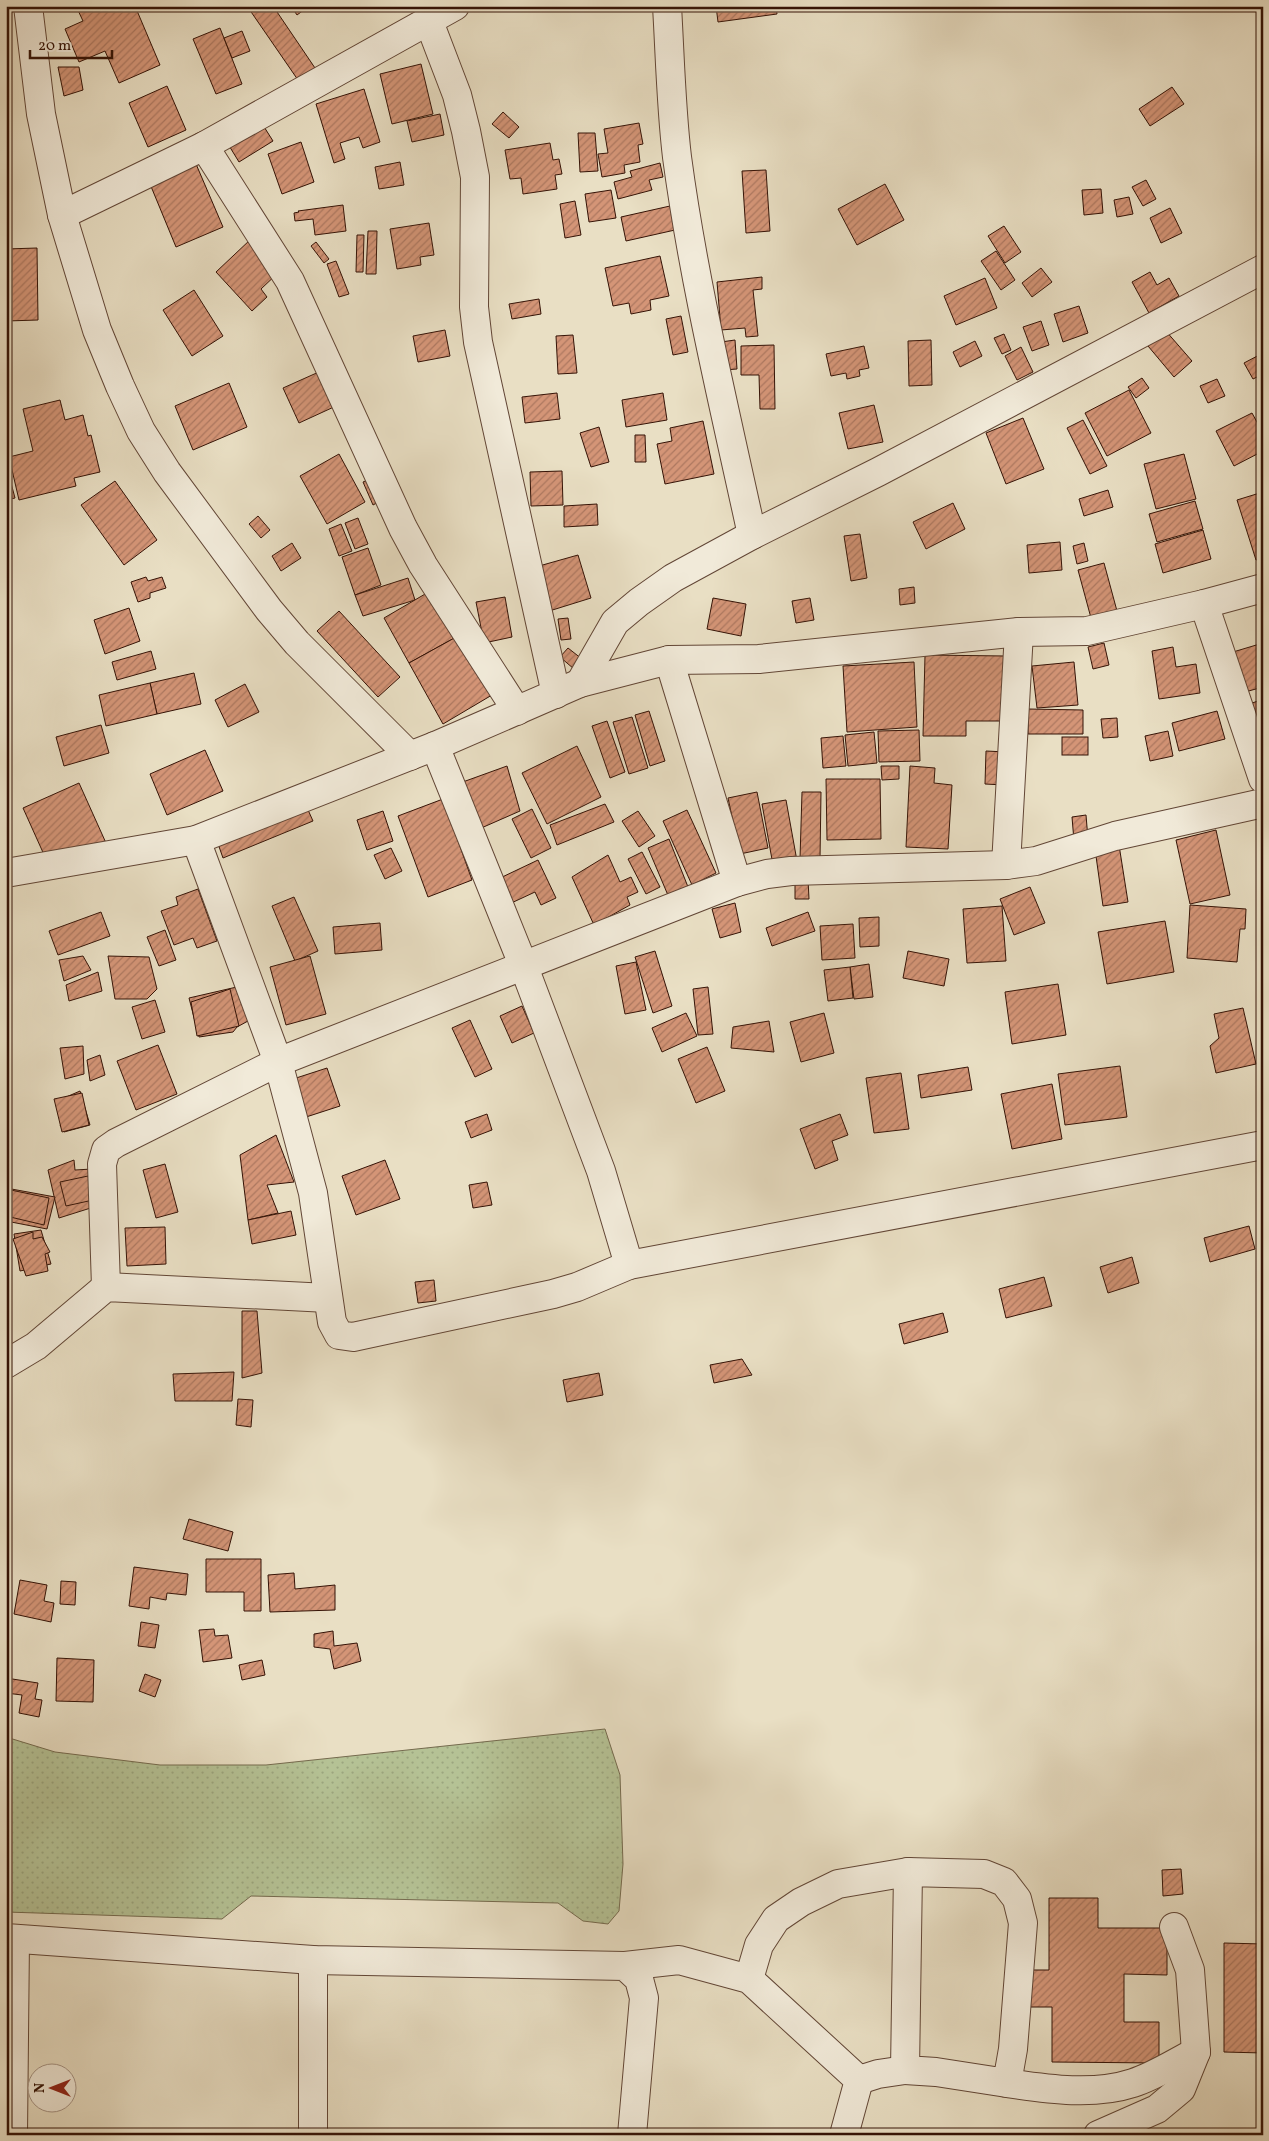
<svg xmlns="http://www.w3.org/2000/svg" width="1269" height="2141" viewBox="0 0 1269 2141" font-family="Vollkorn,serif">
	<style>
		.grass { fill: url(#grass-dots); stroke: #756a4e }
		.building { fill: url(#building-hatch); stroke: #351306 }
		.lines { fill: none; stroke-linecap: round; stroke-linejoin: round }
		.minor-casing { stroke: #624636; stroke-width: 30 }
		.minor { stroke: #f1ead9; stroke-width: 28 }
	</style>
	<defs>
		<pattern id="grass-dots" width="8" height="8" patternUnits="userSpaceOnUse" patternTransform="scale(1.25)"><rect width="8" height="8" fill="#b5c295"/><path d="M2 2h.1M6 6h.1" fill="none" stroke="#9ca67f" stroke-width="1.8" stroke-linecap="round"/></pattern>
		<pattern id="building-hatch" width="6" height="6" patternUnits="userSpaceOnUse" patternTransform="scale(1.25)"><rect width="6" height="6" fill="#d49577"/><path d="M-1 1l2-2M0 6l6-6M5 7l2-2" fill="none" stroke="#ad7860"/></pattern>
	</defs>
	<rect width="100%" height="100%" fill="#e9dfc4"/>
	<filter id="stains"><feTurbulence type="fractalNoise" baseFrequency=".004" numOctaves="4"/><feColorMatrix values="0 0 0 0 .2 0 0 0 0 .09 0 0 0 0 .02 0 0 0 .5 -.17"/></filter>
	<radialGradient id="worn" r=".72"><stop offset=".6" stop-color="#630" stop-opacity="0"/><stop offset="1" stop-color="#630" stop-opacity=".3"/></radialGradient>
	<polygon class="grass" points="605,1729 620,1775 623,1864 619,1911 608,1924 583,1921 558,1903 251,1896 222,1919 6,1912 6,1737 55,1752 160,1765 266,1765"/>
	<g class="building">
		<polygon points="76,6 135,6 160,65 119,83 105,51 79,62 65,29 83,21"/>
		<polygon points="247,6 273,6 315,68 298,80"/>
		<polygon points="291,6 309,6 297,15"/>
		<polygon points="716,6 776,6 777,14 718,22"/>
		<polygon points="220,28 242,84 216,94 193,39"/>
		<polygon points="242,31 250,51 232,58 224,38"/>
		<polygon points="421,64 433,114 392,124 380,74"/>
		<polygon points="6,67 9,187 6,187"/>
		<polygon points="58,67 79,67 83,90 64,96"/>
		<polygon points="167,86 186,130 148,147 129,103"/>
		<polygon points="1172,87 1184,104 1150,126 1139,109"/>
		<polygon points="364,89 380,142 363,148 359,137 340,143 345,159 334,163 316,104"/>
		<polygon points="503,112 519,127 509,138 492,124"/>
		<polygon points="440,114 444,135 412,142 407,121"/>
		<polygon points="261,122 273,141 239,162 228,144"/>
		<polygon points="639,123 643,144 638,145 640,162 624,165 625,173 602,177 598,154 608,153 604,129"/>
		<polygon points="578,133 595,133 598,171 580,172"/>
		<polygon points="301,142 314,182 282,194 268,154"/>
		<polygon points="550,143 553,160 559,159 562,174 555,175 557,189 523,194 521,178 510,179 505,150"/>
		<polygon points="400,162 404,185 379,189 375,167"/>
		<polygon points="660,163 663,177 649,180 652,190 618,199 614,182 632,177 630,171"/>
		<polygon points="196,164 223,227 176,247 150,184"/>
		<polygon points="766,170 770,231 746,233 742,171"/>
		<polygon points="1146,180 1156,199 1143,206 1132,187"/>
		<polygon points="885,184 904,220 857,245 838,209"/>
		<polygon points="1101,189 1103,213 1084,215 1082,190"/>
		<polygon points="611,190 616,218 589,222 585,194"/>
		<polygon points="1129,197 1133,214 1117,217 1114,200"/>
		<polygon points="575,201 581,235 565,238 560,204"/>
		<polygon points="343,205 346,231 315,235 313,219 295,221 294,213 299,212 298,211"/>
		<polygon points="670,206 675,230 626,241 621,217"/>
		<polygon points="1170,208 1182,233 1161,243 1150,218"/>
		<polygon points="429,223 434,255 420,257 421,265 397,269 390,229"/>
		<polygon points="1004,226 1021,252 1005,263 988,236"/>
		<polygon points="368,231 377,231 376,274 366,274"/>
		<polygon points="357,235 364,235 363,272 356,272"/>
		<polygon points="251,239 280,271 261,289 267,297 252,311 216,272"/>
		<polygon points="316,242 329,259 324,263 311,246"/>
		<polygon points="37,248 38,320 6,321 6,249"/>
		<polygon points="996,251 1015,280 1001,290 981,261"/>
		<polygon points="660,256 669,296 650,300 651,310 631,314 629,303 613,306 605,268"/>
		<polygon points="336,261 349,294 339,297 327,264"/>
		<polygon points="1041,268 1052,282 1032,297 1022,283"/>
		<polygon points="1150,272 1157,285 1169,278 1179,296 1149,313 1132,282"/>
		<polygon points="762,277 762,289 753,290 758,336 746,337 745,328 721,330 717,282"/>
		<polygon points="985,278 997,308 956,325 944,296"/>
		<polygon points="194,290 223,336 192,356 163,310"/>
		<polygon points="539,299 541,314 512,319 509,304"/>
		<polygon points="1079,306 1088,333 1063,342 1054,314"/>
		<polygon points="681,316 688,352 673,355 666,319"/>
		<polygon points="1041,321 1049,345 1032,351 1023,327"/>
		<polygon points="445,330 450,356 418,362 413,336"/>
		<polygon points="1165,330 1192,361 1174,377 1148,346"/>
		<polygon points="1004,334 1011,350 1002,354 994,338"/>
		<polygon points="573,335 577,373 558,374 556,336"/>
		<polygon points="735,340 737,369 723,370 721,342"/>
		<polygon points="931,340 932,385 909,386 908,341"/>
		<polygon points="975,341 982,356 960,367 953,352"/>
		<polygon points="774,345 775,409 760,409 759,375 741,375 741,346"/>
		<polygon points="864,346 869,368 859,370 860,376 847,379 846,373 831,376 826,354"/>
		<polygon points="1021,347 1033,372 1017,380 1005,356"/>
		<polygon points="1263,353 1263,374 1253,379 1244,363"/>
		<polygon points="321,371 336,406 299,423 283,388"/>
		<polygon points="1142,378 1149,388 1136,398 1128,387"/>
		<polygon points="1217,379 1225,396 1208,403 1200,386"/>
		<polygon points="229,383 247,427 193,450 175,406"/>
		<polygon points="1129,390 1151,433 1107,456 1085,413"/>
		<polygon points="557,393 560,419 525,423 522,397"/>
		<polygon points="663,393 667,420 626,427 622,400"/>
		<polygon points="60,400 65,420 83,415 88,436 91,435 100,472 74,478 76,486 19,500 9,457 33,451 23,409"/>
		<polygon points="874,405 883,442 848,449 839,413"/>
		<polygon points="1252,413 1263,433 1263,451 1234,466 1216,431"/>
		<polygon points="1023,418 1044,469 1006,484 986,433"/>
		<polygon points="1083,420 1107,466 1090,474 1067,428"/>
		<polygon points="703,421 714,474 665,484 657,444 672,441 670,428"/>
		<polygon points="599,427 609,462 591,467 580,433"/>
		<polygon points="635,435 645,435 646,462 635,462"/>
		<polygon points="339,454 365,502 327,524 300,476"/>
		<polygon points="1184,454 1196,499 1156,509 1144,464"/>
		<polygon points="562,471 563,505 531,506 530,472"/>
		<polygon points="377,476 386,498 373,505 363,482"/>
		<polygon points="115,481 157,540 124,565 81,505"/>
		<polygon points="11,483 15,498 6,500 6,485"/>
		<polygon points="1108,490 1113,507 1084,516 1079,499"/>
		<polygon points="1263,492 1263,558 1256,560 1237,500"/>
		<polygon points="1195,501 1203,529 1157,542 1149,514"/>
		<polygon points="953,503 965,529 926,549 913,522"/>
		<polygon points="597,504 598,525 564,527 564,506"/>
		<polygon points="258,516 270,530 261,538 249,524"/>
		<polygon points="358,518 368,544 355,549 345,523"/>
		<polygon points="341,524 352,551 339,556 329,529"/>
		<polygon points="1203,530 1211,559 1163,573 1155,544"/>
		<polygon points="860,534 867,578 851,581 844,536"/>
		<polygon points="1060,542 1062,570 1029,573 1027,545"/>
		<polygon points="292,543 301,558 281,571 272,556"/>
		<polygon points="1084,543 1088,561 1077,564 1073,546"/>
		<polygon points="368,548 381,585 355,595 342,557"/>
		<polygon points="578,555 591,598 546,612 532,568"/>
		<polygon points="1104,563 1117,611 1091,618 1078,570"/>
		<polygon points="146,577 148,581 162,577 166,588 150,593 150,598 138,602 131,582"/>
		<polygon points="408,578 415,600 363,616 355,595"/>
		<polygon points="914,587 915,603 900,605 899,589"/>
		<polygon points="432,590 458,636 409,663 384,618"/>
		<polygon points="505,597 512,637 484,643 476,602"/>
		<polygon points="713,598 746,604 741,636 707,629"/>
		<polygon points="810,598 814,620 796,623 792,601"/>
		<polygon points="129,608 140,641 105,654 94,620"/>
		<polygon points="339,611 400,677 378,697 317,631"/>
		<polygon points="568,618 571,639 561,640 558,619"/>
		<polygon points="458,636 492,695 443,724 409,663"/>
		<polygon points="1104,643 1109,665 1093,669 1088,647"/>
		<polygon points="1263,643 1263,687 1245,692 1233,652"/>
		<polygon points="1173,647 1176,667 1196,664 1200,693 1159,699 1152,651"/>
		<polygon points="568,648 582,659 574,669 560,657"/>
		<polygon points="151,651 156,669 117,680 112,662"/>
		<polygon points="925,655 1006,656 1005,721 966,721 966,736 923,736"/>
		<polygon points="914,662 917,727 847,732 843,666"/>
		<polygon points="1074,662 1078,705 1037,708 1032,666"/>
		<polygon points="194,673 201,704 157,714 150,683"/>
		<polygon points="150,683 157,714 106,726 99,695"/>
		<polygon points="245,684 259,712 228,727 215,700"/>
		<polygon points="1263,699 1263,747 1247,705"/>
		<polygon points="1028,709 1083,710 1083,734 1028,734"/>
		<polygon points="649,711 665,761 650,766 635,715"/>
		<polygon points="1217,711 1225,739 1179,751 1172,723"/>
		<polygon points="632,717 648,768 629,774 613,722"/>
		<polygon points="1117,718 1118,737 1103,738 1101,719"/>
		<polygon points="607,721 625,772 610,778 592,726"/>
		<polygon points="101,725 109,753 64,766 56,737"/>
		<polygon points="919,730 920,761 879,762 878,731"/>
		<polygon points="1168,731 1173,756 1150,761 1145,736"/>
		<polygon points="874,732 877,763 848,766 845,735"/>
		<polygon points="843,736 846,766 823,768 821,738"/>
		<rect x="1062" y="737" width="26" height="18"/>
		<polygon points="577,746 601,797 547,824 522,773"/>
		<polygon points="205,750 223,791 167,815 150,774"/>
		<polygon points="986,751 1006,752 1004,785 985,784"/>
		<polygon points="507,766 520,811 479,829 460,783"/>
		<polygon points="881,766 899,766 899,779 882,780"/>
		<polygon points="910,766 935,768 934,783 952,785 948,849 906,847"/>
		<polygon points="826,779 880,779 881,839 827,840"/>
		<polygon points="79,783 106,843 50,868 23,808"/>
		<polygon points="757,792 768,848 740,854 728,798"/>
		<polygon points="802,792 821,792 820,859 800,859"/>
		<polygon points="443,799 472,880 428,897 398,816"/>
		<polygon points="786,800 797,861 773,865 762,804"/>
		<polygon points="304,801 313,821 223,858 216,838"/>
		<polygon points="605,804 614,822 557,845 550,825"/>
		<polygon points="532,809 551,848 531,858 512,819"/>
		<polygon points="687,810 716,873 692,885 663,821"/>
		<polygon points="383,811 393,841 367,850 357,820"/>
		<polygon points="638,811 655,836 639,847 622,821"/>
		<polygon points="1086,815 1088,839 1074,841 1072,817"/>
		<polygon points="1216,830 1230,895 1190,904 1176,840"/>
		<polygon points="669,839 690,892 670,900 648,848"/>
		<polygon points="1119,845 1128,902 1103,906 1095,849"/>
		<polygon points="391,848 402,871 385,879 374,855"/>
		<polygon points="642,852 660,887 646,894 628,859"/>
		<polygon points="608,855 620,882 631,877 638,892 627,897 630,905 594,925 572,877"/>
		<polygon points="538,860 556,898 541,905 535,892 507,905 496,880"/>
		<polygon points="795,879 808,879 809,899 795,899"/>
		<polygon points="1030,887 1045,923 1014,935 1000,899"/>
		<polygon points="198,889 217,941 197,948 193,938 174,945 161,911 178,905 176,897"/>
		<polygon points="294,897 318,951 295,961 272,906"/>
		<polygon points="735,903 741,932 720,938 712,909"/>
		<polygon points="1190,905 1246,909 1245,929 1240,929 1237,962 1187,958"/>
		<polygon points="1002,906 1006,961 967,963 963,909"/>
		<polygon points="101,912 110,936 58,955 49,931"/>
		<polygon points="808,912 815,931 772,946 766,928"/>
		<polygon points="879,917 879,946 860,947 859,918"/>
		<polygon points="1165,921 1174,972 1107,984 1098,932"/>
		<polygon points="380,923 382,950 335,954 333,927"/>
		<polygon points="853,924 855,958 822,960 820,926"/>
		<polygon points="165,930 176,960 159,966 147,937"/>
		<polygon points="655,951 672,1006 653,1013 635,957"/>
		<polygon points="908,951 949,959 944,986 903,978"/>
		<polygon points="83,956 91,970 64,981 59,960"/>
		<polygon points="108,956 149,957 157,989 147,999 115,999"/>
		<polygon points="310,956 326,1014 286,1025 270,967"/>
		<polygon points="636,962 646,1010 625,1014 616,966"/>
		<polygon points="869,964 873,997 854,999 850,967"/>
		<polygon points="850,967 853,998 828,1001 824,970"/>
		<polygon points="98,972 102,991 69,1001 66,985"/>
		<polygon points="1058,984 1066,1035 1012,1044 1005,992"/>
		<polygon points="241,986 248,1021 237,1027 233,1032 199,1037 189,998"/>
		<polygon points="708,987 713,1034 698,1035 693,989"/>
		<polygon points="230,989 239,1026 197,1036 191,1002"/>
		<polygon points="155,1000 165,1032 142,1039 132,1007"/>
		<polygon points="522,1006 534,1033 512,1043 500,1016"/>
		<polygon points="1243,1008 1256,1064 1216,1073 1210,1046 1219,1038 1214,1014"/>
		<polygon points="686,1013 697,1036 662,1052 652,1028"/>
		<polygon points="824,1013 834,1053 801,1062 790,1022"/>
		<polygon points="470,1020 492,1069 475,1077 452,1028"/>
		<polygon points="769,1021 774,1052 731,1048 733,1027"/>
		<polygon points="158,1045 177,1094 136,1110 117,1061"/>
		<polygon points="83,1046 84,1074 65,1079 60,1048"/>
		<polygon points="707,1047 725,1091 696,1103 678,1059"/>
		<polygon points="100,1055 105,1075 90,1081 87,1060"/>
		<polygon points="1120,1066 1127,1117 1065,1125 1058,1074"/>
		<polygon points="968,1067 972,1090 921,1098 918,1075"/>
		<polygon points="327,1068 340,1106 303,1118 290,1080"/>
		<polygon points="901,1073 909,1129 874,1133 866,1078"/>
		<polygon points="1052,1084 1062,1139 1012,1149 1001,1094"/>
		<polygon points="80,1091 90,1125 64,1132 60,1125 69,1120 64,1098"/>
		<polygon points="82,1093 89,1125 62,1132 54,1099"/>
		<polygon points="487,1114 492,1130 471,1138 465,1122"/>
		<polygon points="840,1114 848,1135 832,1141 838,1160 815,1169 800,1129"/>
		<polygon points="276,1135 294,1182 267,1185 278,1213 248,1220 240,1155"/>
		<polygon points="74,1160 75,1170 92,1169 97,1206 59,1218 48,1170"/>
		<polygon points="385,1160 400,1199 356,1215 342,1176"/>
		<polygon points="165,1164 178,1212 156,1218 143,1170"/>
		<polygon points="88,1176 93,1200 66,1206 60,1182"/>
		<polygon points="487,1182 492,1205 473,1208 469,1185"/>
		<polygon points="6,1188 55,1197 47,1229 6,1221"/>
		<polygon points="6,1189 49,1198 44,1225 6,1216"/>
		<polygon points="291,1211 296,1235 252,1244 248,1220"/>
		<polygon points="1249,1226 1255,1249 1210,1262 1204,1238"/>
		<polygon points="165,1227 166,1264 127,1266 125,1228"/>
		<polygon points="41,1230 51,1264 20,1271 14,1234"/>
		<polygon points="33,1232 33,1239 42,1237 50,1252 45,1254 48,1271 26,1276 13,1239"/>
		<polygon points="1132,1257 1139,1283 1108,1293 1100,1267"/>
		<polygon points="1044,1277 1052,1306 1006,1318 999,1289"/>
		<polygon points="434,1280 436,1301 418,1303 415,1282"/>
		<polygon points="242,1311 257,1311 262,1373 242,1378"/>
		<polygon points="943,1313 948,1332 904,1344 899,1324"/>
		<polygon points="742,1359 752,1375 714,1383 710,1365"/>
		<polygon points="234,1372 232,1401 175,1401 173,1374"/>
		<polygon points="599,1373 603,1395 567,1402 563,1380"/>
		<polygon points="238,1399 253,1400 251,1427 236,1425"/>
		<polygon points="189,1519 233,1532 228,1551 183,1539"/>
		<polygon points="206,1559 261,1559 261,1611 244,1611 244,1592 206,1592"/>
		<polygon points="134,1567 188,1574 186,1595 167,1593 166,1600 150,1597 149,1609 129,1606"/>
		<polygon points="294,1573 295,1589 335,1585 335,1610 270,1612 268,1575"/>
		<polygon points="20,1580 47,1585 44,1601 54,1603 51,1622 14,1614"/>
		<polygon points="61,1581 76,1582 75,1605 60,1604"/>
		<polygon points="141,1622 159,1625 155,1648 138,1646"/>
		<polygon points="214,1629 215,1636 228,1635 232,1658 203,1662 199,1630"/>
		<polygon points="333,1631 334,1646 357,1643 361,1661 334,1669 330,1649 314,1647 314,1634"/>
		<polygon points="57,1658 94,1660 93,1702 56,1701"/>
		<polygon points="262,1660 265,1675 242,1680 239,1665"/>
		<polygon points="145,1674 161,1680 155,1697 139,1691"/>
		<polygon points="6,1678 38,1683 35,1699 42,1700 39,1717 19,1713 22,1695 6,1693"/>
		<polygon points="1181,1869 1183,1894 1163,1896 1162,1870"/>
		<polygon points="1049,1898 1098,1898 1098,1928 1167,1928 1167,1975 1124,1974 1124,2022 1159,2022 1159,2063 1052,2062 1052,2007 1030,2007 1030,1970 1049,1970"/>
		<polygon points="1224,1943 1263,1944 1263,2053 1224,2052"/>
		<polygon points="510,2130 610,2132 610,2135 510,2135"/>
	</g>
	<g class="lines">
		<g class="minor-casing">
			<g id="minor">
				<polyline points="28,6 41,114 62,215 97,330 120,386 141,431 167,472 269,610 297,643 410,756"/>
				<path d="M667 6C670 56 671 107 677 157 694 284 725 410 752 535"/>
				<polyline points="428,19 457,95 466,131 475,177 474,307 478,342 556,694"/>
				<polyline points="204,146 290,281 403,528 423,565 517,711"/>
				<polyline points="62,215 204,146 455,6"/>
				<polyline points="1204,604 1263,779"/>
				<polyline points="669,660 737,882"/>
				<polyline points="580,683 615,622 639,602 673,578 752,535 878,472 1263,269"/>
				<polyline points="435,746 524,967 601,1171 629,1265"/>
				<polyline points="196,840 278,1062 313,1193 332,1322 339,1335 353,1337 553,1294 577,1287 629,1265 1263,1145"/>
				<polyline points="1006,865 1019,632"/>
				<polyline points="6,873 196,840 435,746 580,683 669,660 759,659 1019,632 1087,631 1204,604 1263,588"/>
				<polyline points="106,1287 102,1164 106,1150 116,1143 278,1062 737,882 767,874 791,871 1006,865 1036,861 1115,836 1263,803"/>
				<polyline points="6,1364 36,1346 106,1287 328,1298"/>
				<polygon points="908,1872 984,1874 1004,1882 1017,1899 1023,1923 1013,2049 1007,2083 936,2072 905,2070"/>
				<polyline points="6,1938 313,1960 625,1966 639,1979 644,1998 632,2135"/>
				<polyline points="313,1960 313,2135"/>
				<polyline points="625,1966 679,1960 749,1979 859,2080 844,2135"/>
				<polyline points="749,1979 759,1945 776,1919 801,1902 838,1884 908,1872"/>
				<polyline points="859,2080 878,2074 905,2070"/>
				<path d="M1007 2083C1048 2089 1093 2096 1133 2083 1155 2076 1176 2062 1196 2052"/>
				<polyline points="13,2135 15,1939"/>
				<polyline points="1098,2135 1157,2109 1181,2089 1196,2052 1190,1970 1174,1927"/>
			</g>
		</g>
		<use href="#minor" class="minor"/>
	</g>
	<rect width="1269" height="2141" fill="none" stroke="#e9dfc4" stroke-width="25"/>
	<rect x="8" y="8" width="1254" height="2126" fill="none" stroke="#351306" stroke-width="2.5"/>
	<rect x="12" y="12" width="1244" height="2116" fill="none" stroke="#351306"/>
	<g transform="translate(52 2088) rotate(270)"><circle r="24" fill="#f1ead9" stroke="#a69485"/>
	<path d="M0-4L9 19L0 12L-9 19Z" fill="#8f2418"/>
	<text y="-8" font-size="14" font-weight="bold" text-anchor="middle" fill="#351306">N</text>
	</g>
	<path d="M30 50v8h82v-8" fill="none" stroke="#351306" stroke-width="2.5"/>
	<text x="38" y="50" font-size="15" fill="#351306" stroke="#f1ead9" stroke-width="4" paint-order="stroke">20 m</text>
	<rect width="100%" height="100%" filter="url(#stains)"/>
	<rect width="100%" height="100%" fill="url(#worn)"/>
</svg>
